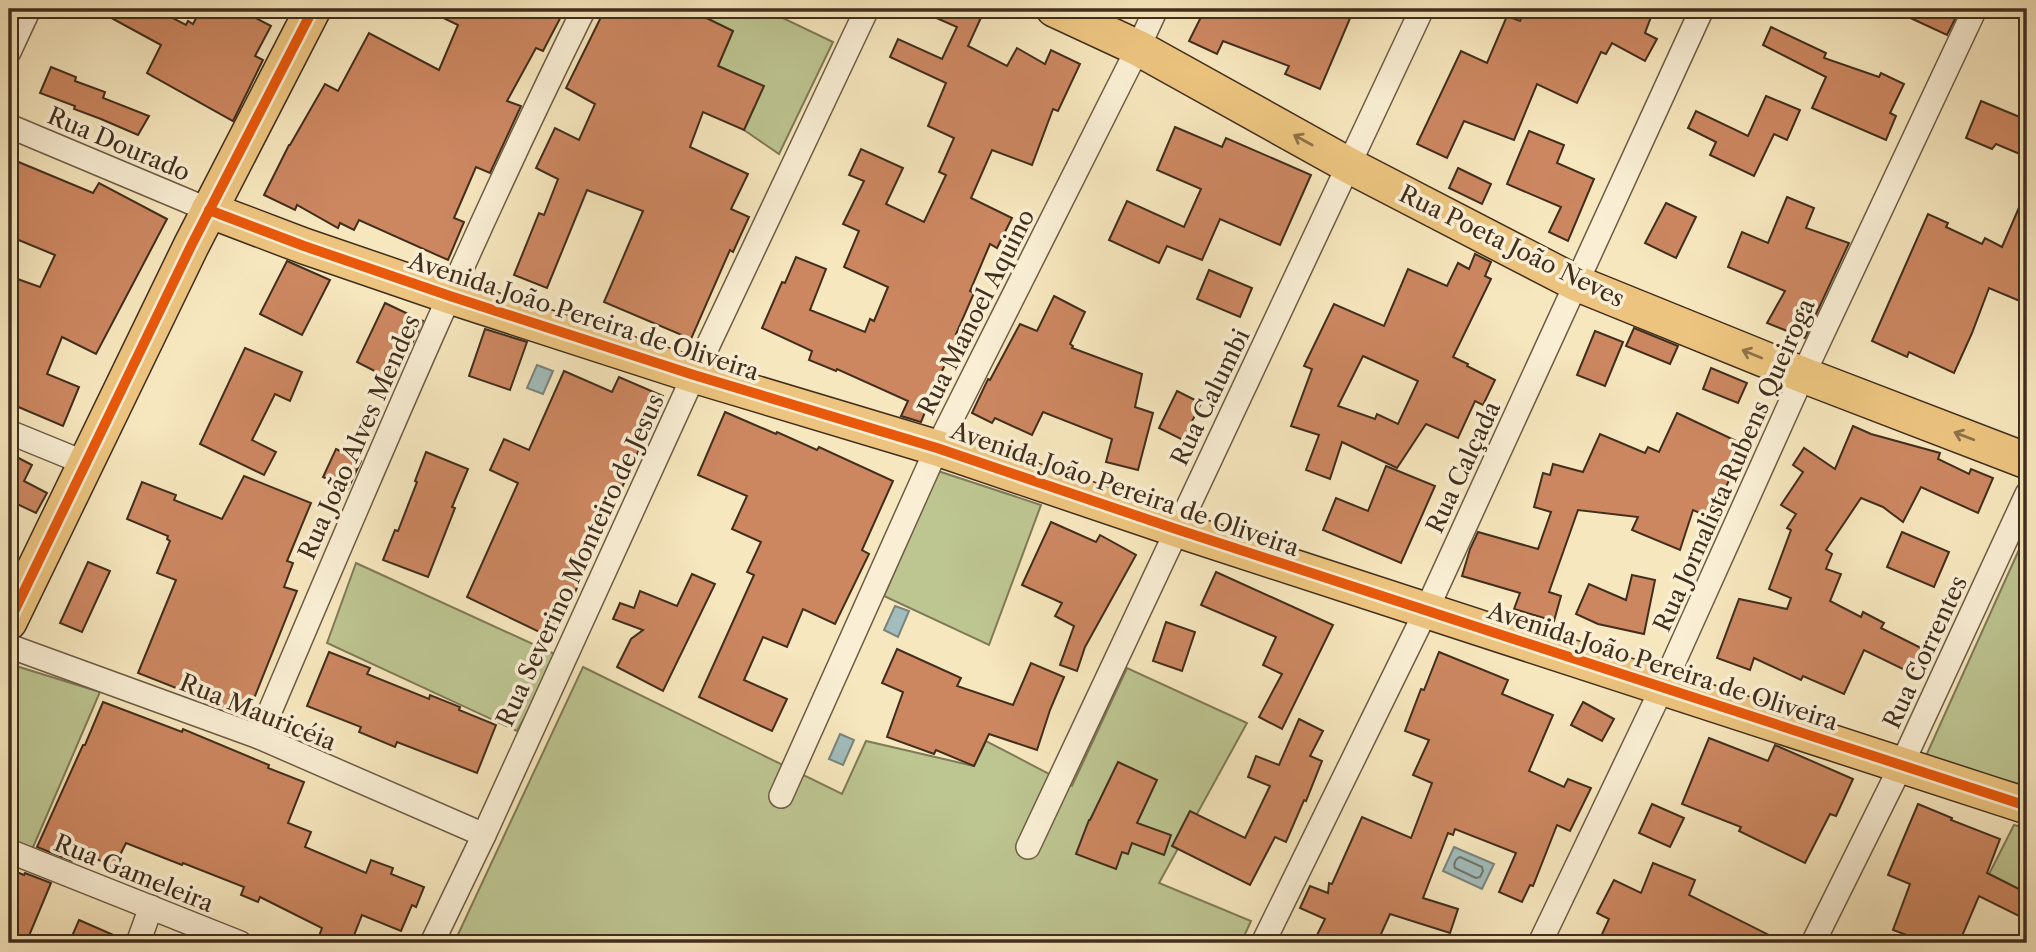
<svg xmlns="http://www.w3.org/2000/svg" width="2036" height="952" viewBox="0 0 2036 952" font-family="'Libre Caslon Text',serif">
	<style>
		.green { fill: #bdc591; stroke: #7f7a57; stroke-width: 2 }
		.water { fill: #a2bdbc; stroke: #7b847c; stroke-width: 2 }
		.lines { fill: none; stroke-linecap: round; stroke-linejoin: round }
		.shore { stroke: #72766c; stroke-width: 2 }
		.building { fill: #cc8761; stroke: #412e1d; stroke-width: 2; fill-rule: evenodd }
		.street-casing { stroke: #6e5c45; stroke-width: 26 }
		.primary-casing { stroke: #412e1d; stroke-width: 38 }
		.street { stroke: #faefd5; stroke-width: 23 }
		.primary { stroke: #ecc47f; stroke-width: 35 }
		.cycleway-casing { stroke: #faefd5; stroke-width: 15 }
		.cycleway { stroke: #e8590c; stroke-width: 10 }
		.oneway { stroke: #8e7249 }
		.labels { text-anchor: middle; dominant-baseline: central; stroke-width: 7; stroke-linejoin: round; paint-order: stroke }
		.street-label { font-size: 24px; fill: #412e1d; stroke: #faefd5 }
	</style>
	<rect width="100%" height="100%" fill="#f7e7be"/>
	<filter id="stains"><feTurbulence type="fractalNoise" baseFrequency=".00286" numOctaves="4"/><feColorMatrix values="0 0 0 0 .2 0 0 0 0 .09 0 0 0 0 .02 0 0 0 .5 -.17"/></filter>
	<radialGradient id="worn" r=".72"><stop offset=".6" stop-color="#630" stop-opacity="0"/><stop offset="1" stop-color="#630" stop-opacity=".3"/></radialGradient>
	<g class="green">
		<polygon points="688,9 764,9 833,42 779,154 744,130 763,86 718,66 733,31"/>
		<polygon points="938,471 1041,505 989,645 884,596"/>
		<polygon points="2027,532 2027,786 1925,758"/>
		<polygon points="356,563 559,656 517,731 327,643"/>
		<polygon points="16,666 100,692 31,852 9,843 9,683"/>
		<polygon points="583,667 842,794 866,741 974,766 986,741 1072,786 1127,668 1247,723 1159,883 1251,921 1241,943 454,943"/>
		<polygon points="2014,825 2027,828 2027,893 1989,874"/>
	</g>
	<g class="water">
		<polygon points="537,365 553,371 543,394 527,388"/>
		<polygon points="895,606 909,611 898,637 884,630"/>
		<polygon points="840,734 854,740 843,765 829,759"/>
		<polygon points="1454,847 1494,864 1482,889 1443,871"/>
	</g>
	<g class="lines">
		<path class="shore" d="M1460 857 1482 867 1483 871 1480 877 1476 878 1455 868C1453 864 1456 858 1460 857Z"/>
	</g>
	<g class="building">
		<polygon points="95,9 155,9 186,25 188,21 193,24 201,9 238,9 271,26 255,56 263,60 233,121 147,73 161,45"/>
		<polygon points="425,9 565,9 543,51 536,48 507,101 521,106 490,173 476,167 454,218 464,222 448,260 359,220 354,230 340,223 338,228 297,205 295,210 264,195 289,145 290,145 325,84 338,91 369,33 439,70 458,25"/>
		<polygon points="605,9 688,9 733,31 718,66 764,86 744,130 703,112 690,147 748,174 731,209 749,217 733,252 730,250 691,339 604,302 643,211 587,190 547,288 514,275 539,213 544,215 558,179 536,168 555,128 579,140 595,104 566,88"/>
		<polygon points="916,9 985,9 968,46 1007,66 1017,48 1045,64 1051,50 1080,64 1058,111 1053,109 1032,165 992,150 971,198 1012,218 997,248 990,244 970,291 974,293 956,334 960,335 941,373 921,422 901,416 908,401 837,369 836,371 809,360 812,351 762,328 782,282 785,283 796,257 826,269 810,310 865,332 870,319 874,321 888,287 844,267 859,231 843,224 864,181 849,175 861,149 903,168 886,204 924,222 946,175 939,172 954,138 928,126 946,83 890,57 898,39 942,59 957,27"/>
		<polygon points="1205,9 1354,9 1320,89 1285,74 1289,66 1223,41 1217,54 1189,41"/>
		<polygon points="1525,9 1654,9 1645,33 1657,39 1645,61 1612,43 1606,54 1601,52 1577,103 1537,84 1514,140 1464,121 1447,158 1417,144 1461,51 1487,63 1507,16 1520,21"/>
		<polygon points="1891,9 1960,9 1947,35"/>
		<polygon points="1771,27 1826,53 1824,58 1879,77 1881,73 1904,84 1890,113 1896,116 1886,140 1812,108 1826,77 1763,45"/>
		<polygon points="51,67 76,77 75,81 105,92 103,98 149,116 138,135 101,119 74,109 75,106 40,93"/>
		<polygon points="1766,96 1800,110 1787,140 1774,134 1754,176 1710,155 1716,142 1688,128 1696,111 1748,136"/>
		<polygon points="1981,101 2027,120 2027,157 1996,144 1992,149 1966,138"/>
		<polygon points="1175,127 1222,147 1226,138 1311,175 1280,245 1220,219 1202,260 1167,246 1159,263 1109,240 1127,201 1184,227 1201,189 1157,170"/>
		<polygon points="1529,131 1564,145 1557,163 1594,179 1568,241 1549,232 1561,207 1507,184"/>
		<polygon points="9,158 93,193 99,183 167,219 96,354 62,337 47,374 79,387 63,426 9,403 9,276 40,287 55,255 9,236"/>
		<polygon points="1458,168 1491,184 1482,204 1449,188"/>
		<polygon points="2027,189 2027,304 1989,288 1972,333 1954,373 1909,352 1907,357 1872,341 1928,214 1948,223 1946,227 1982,244 1985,238 2002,247"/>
		<polygon points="1787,197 1814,208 1806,228 1849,243 1805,338 1767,323 1785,291 1728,267 1742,232 1768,243"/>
		<polygon points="1666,203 1696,217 1676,258 1645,243"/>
		<path d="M1475 254 1491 262 1485 276 1491 279 1453 357 1468 364 1467 366 1495 380 1483 405 1475 401 1458 438 1426 424 1397 468 1342 442 1330 479 1306 470 1319 435 1291 426 1312 369 1304 366 1334 304 1384 326 1408 269 1447 286 1458 263 1469 269ZM1363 356 1418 381 1398 424 1377 414 1375 419 1338 406Z"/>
		<polygon points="287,261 330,280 302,335 260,314"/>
		<polygon points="1209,270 1252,288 1240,317 1197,299"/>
		<polygon points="1054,296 1085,312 1070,344 1073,346 1072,348 1142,374 1135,407 1153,413 1138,470 1106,462 1112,439 1043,412 1032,435 995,418 992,423 972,413 988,379 990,380 1020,324 1037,331"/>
		<polygon points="385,303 423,321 394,381 357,362"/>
		<polygon points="1634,328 1678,346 1670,364 1626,346"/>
		<polygon points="485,329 527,342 510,390 469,376"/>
		<polygon points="1595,331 1623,342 1605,386 1577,375"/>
		<polygon points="245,348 302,372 290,401 275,394 252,440 276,452 264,475 200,444"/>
		<polygon points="1711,368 1747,383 1738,403 1703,389"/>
		<polygon points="564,371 612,392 619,377 663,396 616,501 604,495 577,555 589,561 554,639 467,597 518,483 490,470 504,439 529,450"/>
		<polygon points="1177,391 1201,403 1183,440 1159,428"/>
		<polygon points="725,412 776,434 777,432 817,450 819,447 893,481 862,550 869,554 835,624 803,609 787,647 763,637 744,680 787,699 772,731 699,697 754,575 747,572 761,542 732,529 747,496 698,475"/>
		<polygon points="1677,413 1749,447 1734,480 1730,478 1712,518 1693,510 1680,550 1632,530 1638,517 1578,510 1549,592 1561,596 1554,621 1514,609 1520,593 1462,576 1470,549 1478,532 1538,549 1551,512 1534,507 1543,473 1550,475 1553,464 1583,472 1600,434 1645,453 1648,447 1659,452"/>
		<polygon points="1853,426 1871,434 1940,453 1938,459 1969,474 1971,469 1993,478 1978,513 1921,487 1903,522 1883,507 1861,498 1826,550 1832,554 1826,569 1841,574 1830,601 1861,617 1863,612 1884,623 1881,628 1923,649 1911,673 1864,650 1844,694 1803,676 1801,680 1754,658 1750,670 1717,658 1739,599 1787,609 1791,598 1769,589 1791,530 1787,528 1796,514 1781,505 1803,472 1793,465 1804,448 1835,469"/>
		<polygon points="336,449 361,461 348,489 323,477"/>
		<polygon points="426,452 468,469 452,507 455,508 428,577 383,560 395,530 398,531 417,482 415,481"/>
		<polygon points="9,453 32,465 24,481 47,493 36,513 13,502 9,510"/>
		<polygon points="1386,466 1435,486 1401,563 1323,530 1336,498 1368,511"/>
		<polygon points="244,476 311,503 287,561 293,563 284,587 297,591 247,716 138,673 176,580 157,573 170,541 167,539 168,536 127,519 142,482 176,495 174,500 222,519"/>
		<polygon points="1051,522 1096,542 1100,535 1136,555 1085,647 1077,671 1060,665 1074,626 1055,616 1062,603 1022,585"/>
		<polygon points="1902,532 1949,552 1934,587 1887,567"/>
		<polygon points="88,562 110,571 82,632 60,623"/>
		<polygon points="1216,572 1333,625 1282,729 1259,717 1282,674 1263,665 1276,637 1201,605"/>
		<polygon points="692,574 715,584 663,691 617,667 631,639 643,630 613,619 620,603 634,608 640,591 677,606"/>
		<polygon points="1632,575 1655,580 1644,634 1598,624 1576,614 1589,584 1626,600"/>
		<polygon points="1166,622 1195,632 1182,671 1153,661"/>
		<polygon points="897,649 961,678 957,686 1013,705 1031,663 1064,677 1050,710 1037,750 989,734 974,766 936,750 934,754 887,737 903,692 882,683"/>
		<polygon points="329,652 370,668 367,674 429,699 430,695 460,707 459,710 496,725 477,773 397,742 395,747 359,732 361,727 307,706"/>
		<polygon points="1439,652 1508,680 1502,694 1553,715 1529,771 1564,787 1568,779 1591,788 1570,831 1557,825 1533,886 1530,885 1522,902 1499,892 1516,853 1455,829 1453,835 1448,833 1423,898 1458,909 1450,933 1390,914 1377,943 1329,943 1316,937 1325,919 1300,908 1310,886 1328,893 1329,883 1332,884 1362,817 1411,838 1432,783 1413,775 1429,740 1405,731 1421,689 1424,690"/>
		<polygon points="103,702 182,732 183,729 269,765 268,768 304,782 288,823 311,832 305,847 366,873 371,860 393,868 391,874 424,887 416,907 412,905 401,931 362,915 351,943 328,943 318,939 322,928 260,897 258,902 241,895 244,887 183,863 182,865 126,843 114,867 77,850 72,861 37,847 83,745 85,745"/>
		<polygon points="1583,702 1614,719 1602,741 1571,725"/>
		<polygon points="1299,719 1323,731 1310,756 1322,761 1306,801 1304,800 1286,842 1275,837 1250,885 1172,846 1190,811 1245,838 1270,786 1248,777 1256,756 1279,765"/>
		<polygon points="1709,738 1768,761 1775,745 1853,779 1836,816 1830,814 1805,863 1739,831 1741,827 1682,804"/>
		<polygon points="1118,762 1157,780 1137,823 1171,835 1164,855 1132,843 1128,854 1122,852 1116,869 1076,854 1089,820 1090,820"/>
		<polygon points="1652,804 1684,818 1670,847 1639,833"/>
		<polygon points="1918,804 1952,818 1951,820 2000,839 1987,873 2027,893 2027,920 1979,896 1959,943 1928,943 1893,930 1910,884 1888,875"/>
		<polygon points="1653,863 1695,880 1689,895 1785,943 1598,943 1609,919 1597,913 1614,880 1641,893"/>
		<polygon points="9,869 24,875 25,873 51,883 26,943 9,943"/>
		<polygon points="79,920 125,940 124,943 69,943"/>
	</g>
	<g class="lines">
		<g class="street-casing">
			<g id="street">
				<polyline points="9,52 29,9"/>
				<polyline points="9,126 209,210"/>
				<polyline points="9,432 85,463"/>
				<polyline points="9,646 259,737 484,835"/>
				<path d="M259 737C363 493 466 247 584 9"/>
				<polyline points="781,796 937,448 1138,48 1156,9"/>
				<polyline points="1028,847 1422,9"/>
				<polyline points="9,851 240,943"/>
				<polyline points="138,943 151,907"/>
				<polyline points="432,943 484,835 694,375 867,9"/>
				<polyline points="1263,943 1426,611 1702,9"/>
				<polyline points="1540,943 1663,686 1803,375 1975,9"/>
				<polyline points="1813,943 1901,766 2027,494"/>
			</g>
		</g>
		<g class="primary-casing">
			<g id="primary">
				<polyline points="1054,9 1138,48 1350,166 1576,283 1803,375 2027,461"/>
				<polyline points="209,210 304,246 450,296 694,375 937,448 1176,529 2027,806"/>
				<polyline points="9,622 191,246 313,9"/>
			</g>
		</g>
		<use href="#street" class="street"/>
		<use href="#primary" class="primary"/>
		<g class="cycleway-casing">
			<g id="cycleway">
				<polyline points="209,210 304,246 450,296 694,375 937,448 1176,529 2027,806"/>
				<polyline points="9,622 191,246 313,9"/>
			</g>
		</g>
		<use href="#cycleway" class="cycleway"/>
	</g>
	<defs><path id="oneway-shaft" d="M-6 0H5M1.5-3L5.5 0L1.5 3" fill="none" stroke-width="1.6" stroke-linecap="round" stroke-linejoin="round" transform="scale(1.75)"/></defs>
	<g class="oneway">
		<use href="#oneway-shaft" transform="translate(1303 140) rotate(-151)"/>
		<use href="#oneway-shaft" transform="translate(1752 354) rotate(-158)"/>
		<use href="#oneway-shaft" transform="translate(1964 436) rotate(-159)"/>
	</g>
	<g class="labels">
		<g class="street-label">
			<text transform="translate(119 144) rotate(23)">Rua Dourado</text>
			<text transform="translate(1512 246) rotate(26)">Rua Poeta João Neves</text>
			<text transform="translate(976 312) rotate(-63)">Rua Manoel Aquino</text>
			<text transform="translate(584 316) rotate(18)">Avenida João Pereira de Oliveira</text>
			<text transform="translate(1210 397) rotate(-64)">Rua Calumbi</text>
			<text transform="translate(359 437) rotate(-66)">Rua João Alves Mendes</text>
			<text transform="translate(1734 465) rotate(-66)">Rua Jornalista Rubens Queiroga</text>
			<text transform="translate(1463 467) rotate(-65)">Rua Calçada</text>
			<text transform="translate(1125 489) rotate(19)">Avenida João Pereira de Oliveira</text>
			<text transform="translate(580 560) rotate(-65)">Rua Severino Monteiro de Jesus</text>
			<text transform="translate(1925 652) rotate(-65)">Rua Correntes</text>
			<text transform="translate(1663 666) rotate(18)">Avenida João Pereira de Oliveira</text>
			<text transform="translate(258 712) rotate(22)">Rua Mauricéia</text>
			<text transform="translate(134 873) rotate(22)">Rua Gameleira</text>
		</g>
	</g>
	<rect width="2036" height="952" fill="none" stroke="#f7e7be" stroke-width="35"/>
	<rect x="10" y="10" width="2015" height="931" fill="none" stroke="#412e1d" stroke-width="3.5"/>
	<rect x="18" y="18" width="2001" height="917" fill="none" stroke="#412e1d" stroke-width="2"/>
	<rect width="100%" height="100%" filter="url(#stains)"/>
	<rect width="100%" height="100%" fill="url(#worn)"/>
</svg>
